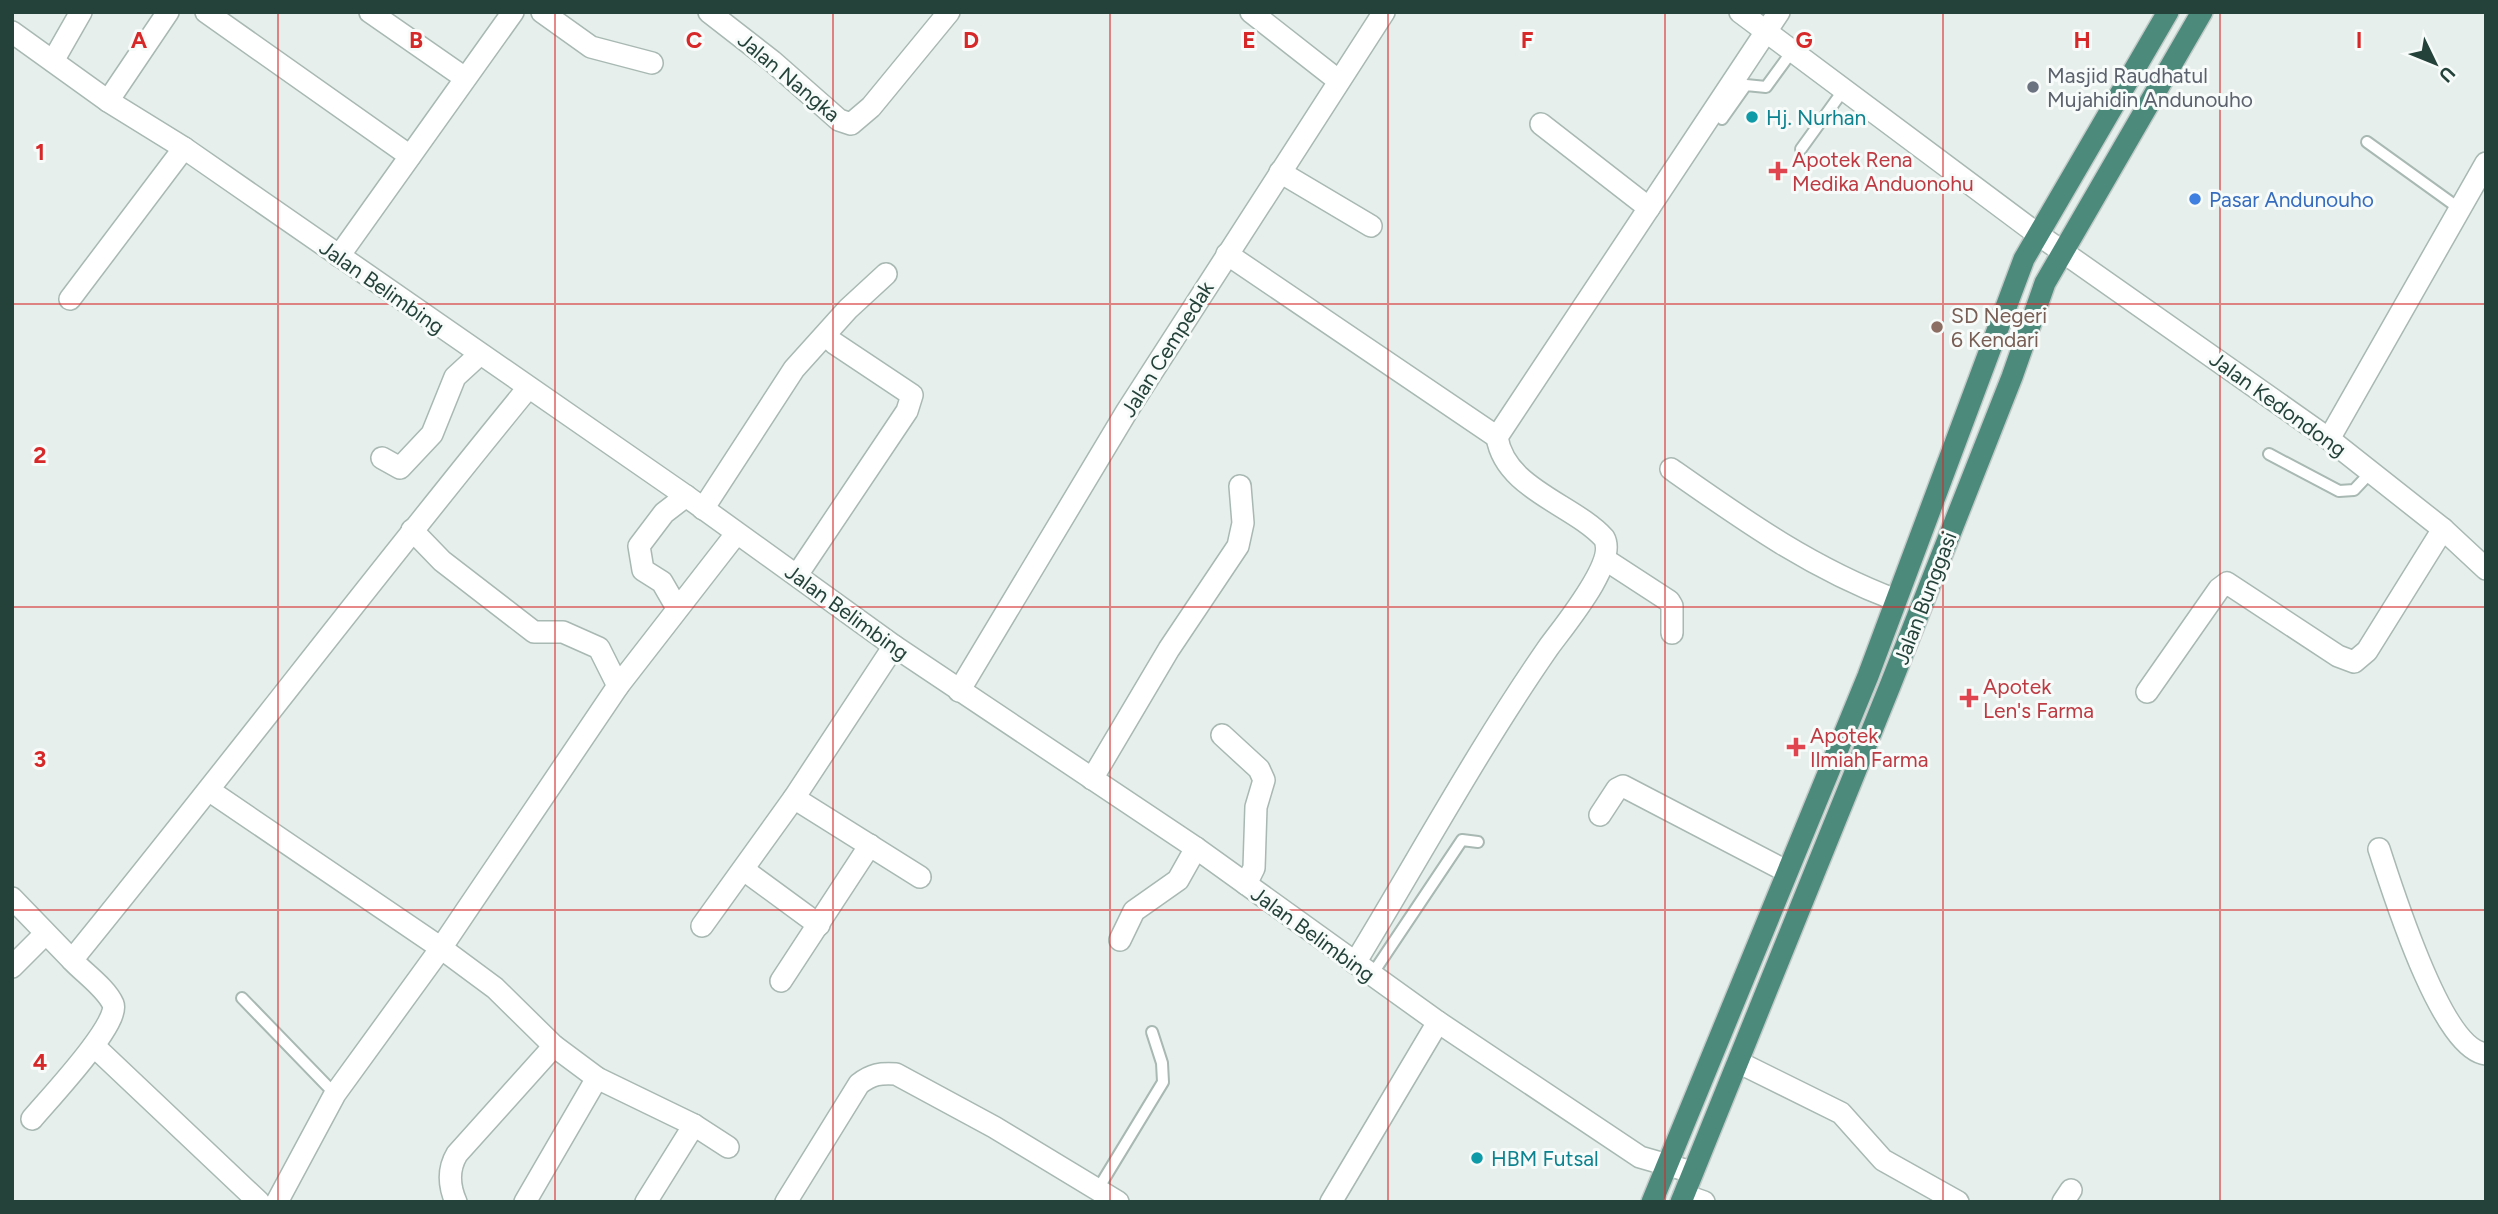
<svg xmlns="http://www.w3.org/2000/svg" width="2498" height="1214" viewBox="0 0 2498 1214" font-family="Figtree,sans-serif">
	<style>
		.lines { fill: none; stroke-linecap: round; stroke-linejoin: round }
		.service-casing { stroke: #a8b8b2; stroke-width: 14 }
		.minor-casing { stroke: #a8b8b2; stroke-width: 24 }
		.tertiary-casing { stroke: #a8b8b2; stroke-width: 24 }
		.trunk-casing { stroke: #c2cac8; stroke-width: 24 }
		.service { stroke: #fff; stroke-width: 10 }
		.minor { stroke: #fff; stroke-width: 21 }
		.tertiary { stroke: #fff; stroke-width: 21 }
		.trunk { stroke: #4c8a7c; stroke-width: 21 }
		.grid { fill: none; stroke: #d62828; stroke-width: 2; stroke-opacity: 0.55 }
		.worship-dot { fill: #6b7280; stroke: #f7fbf9; stroke-width: 2.5 }
		.culture-dot { fill: #0f9aa8; stroke: #f7fbf9; stroke-width: 2.5 }
		.health-dot { fill: #e0444e; stroke: #f7fbf9; stroke-width: 2.5 }
		.shop-dot { fill: #3f7fe0; stroke: #f7fbf9; stroke-width: 2.5 }
		.education-dot { fill: #8d6e63; stroke: #f7fbf9; stroke-width: 2.5 }
		.labels { text-anchor: middle; dominant-baseline: central; stroke-width: 6; stroke-linejoin: round; paint-order: stroke }
		.worship-label { font-size: 21px; fill: #5b616d; stroke: #f7fbf9; text-anchor: start }
		.street-label { font-size: 21px; fill: #24423a; stroke: #f7fbf9 }
		.culture-label { font-size: 21px; fill: #0d838f; stroke: #f7fbf9; text-anchor: start }
		.health-label { font-size: 21px; fill: #be3a42; stroke: #f7fbf9; text-anchor: start }
		.shop-label { font-size: 21px; fill: #366cbe; stroke: #f7fbf9; text-anchor: start }
		.education-label { font-size: 21px; fill: #785e54; stroke: #f7fbf9; text-anchor: start }
		.grid-label { font-size: 23px; text-anchor: middle; font-weight: bold; fill: #d62828; stroke: #f7fbf9; stroke-width: 6; stroke-linejoin: round; paint-order: stroke }
	</style>
	<rect width="100%" height="100%" fill="#e6efeb"/>
	<g class="lines">
		<g class="service-casing">
			<g id="service">
				<polyline points="1722,119 1746,85 1766,87 1793,50"/>
				<polyline points="2367,142 2460,209"/>
				<polyline points="1801,149 1845,88"/>
				<polyline points="2269,454 2339,491 2354,490 2371,472"/>
				<polyline points="1371,976 1462,840 1478,842"/>
				<polyline points="242,998 335,1094"/>
				<polyline points="1098,1189 1163,1082 1162,1063 1152,1032"/>
			</g>
		</g>
		<g class="minor-casing">
			<g id="minor">
				<polyline points="206,12 410,156"/>
				<polyline points="370,12 465,78"/>
				<polyline points="542,12 591,47 652,63"/>
				<polyline points="709,12 772,61 839,120 851,124 871,107 949,12"/>
				<polyline points="1251,12 1339,81"/>
				<polyline points="12,32 108,101 184,148 686,496 894,646 1196,848 1438,1022 1640,1157 1692,1172"/>
				<polyline points="53,61 81,12"/>
				<polyline points="108,101 168,12"/>
				<polyline points="1541,124 1649,208"/>
				<polyline points="1280,172 1371,226"/>
				<polyline points="1227,254 1497,437"/>
				<polyline points="339,256 513,12"/>
				<polyline points="70,299 184,148"/>
				<polyline points="2329,439 2486,163"/>
				<polyline points="382,458 400,468 432,434 455,377 479,355"/>
				<path d="M1671 469C1745 521 1811 568 1896 600"/>
				<polyline points="703,509 794,369 848,309 886,274"/>
				<polyline points="412,530 442,561 534,632 563,632 599,648 618,686"/>
				<polyline points="1606,560 1669,601 1672,606 1672,633"/>
				<polyline points="797,575 907,411 912,395 834,343"/>
				<polyline points="677,608 662,582 643,570 639,546 664,513 686,496"/>
				<polyline points="959,691 1127,411 1384,12"/>
				<polyline points="2147,692 2219,589 2227,583 2338,656 2354,662 2367,651 2443,529"/>
				<polyline points="1222,735 1259,769 1264,780 1256,807 1254,868 1246,884"/>
				<polyline points="1092,779 1169,649 1238,546 1243,523 1240,486"/>
				<polyline points="210,791 441,948 495,988 554,1046 597,1078 694,1125 728,1147"/>
				<polyline points="794,798 920,877"/>
				<polyline points="1600,815 1617,789 1623,786 1786,871"/>
				<path d="M2379 849C2392 888 2441 1049 2486 1054"/>
				<polyline points="744,870 819,925"/>
				<path d="M12 898 72 960C226 771 373 577 528 388"/>
				<polyline points="702,926 794,798 894,646"/>
				<polyline points="1120,940 1134,911 1178,880 1196,848"/>
				<path d="M1355 963C1419 858 1478 749 1548 648 1563 627 1618 562 1604 538 1573 504 1505 489 1497 437L1779 12"/>
				<polyline points="12,967 45,934"/>
				<polyline points="781,981 870,845"/>
				<polyline points="94,1046 259,1202"/>
				<polyline points="1738,1062 1841,1113 1883,1160 1958,1202"/>
				<path d="M32 1119C46 1102 121 1023 113 1004 106 988 84 973 72 960"/>
				<polyline points="1684,1195 1704,1202"/>
				<polyline points="277,1202 335,1094 441,948 618,686 736,534"/>
				<path d="M456 1202C449 1186 448 1169 457 1154L554 1046"/>
				<polyline points="525,1202 597,1078"/>
				<polyline points="646,1202 694,1125"/>
				<path d="M786 1202 859 1084C872 1074 880 1073 896 1074L994 1127 1118 1202"/>
				<polyline points="1331,1202 1438,1022"/>
				<polyline points="2063,1202 2071,1190"/>
			</g>
		</g>
		<g class="tertiary-casing">
			<polyline id="tertiary" points="1740,12 2036,233 2329,439 2443,529 2486,569"/>
		</g>
		<g class="trunk-casing">
			<g id="trunk">
				<polyline points="1652,1202 1868,676 2024,259 2168,12"/>
				<polyline points="1681,1202 1890,686 2012,377 2045,283 2202,12"/>
			</g>
		</g>
		<use href="#service" class="service"/>
		<use href="#minor" class="minor"/>
		<use href="#tertiary" class="tertiary"/>
		<use href="#trunk" class="trunk"/>
	</g>
	<path class="grid" d="M278 12V1202M555 12V1202M833 12V1202M1110 12V1202M1388 12V1202M1665 12V1202M1943 12V1202M2220 12V1202M12 304H2486M12 607H2486M12 910H2486"/>
	<circle class="worship-dot" cx="2033" cy="87" r="7"/>
	<g class="culture-dot">
		<circle cx="1752" cy="117" r="7"/>
		<circle cx="1477" cy="1158" r="7"/>
	</g>
	<g class="health-dot">
		<path d="M1774.5 160.5h7v7h7v7h-7v7h-7v-7h-7v-7h7z"/>
		<path d="M1965.5 687.5h7v7h7v7h-7v7h-7v-7h-7v-7h7z"/>
		<path d="M1792.5 736.5h7v7h7v7h-7v7h-7v-7h-7v-7h7z"/>
	</g>
	<circle class="shop-dot" cx="2195" cy="199" r="7"/>
	<circle class="education-dot" cx="1937" cy="327" r="7"/>
	<g class="labels">
		<g class="worship-label">
			<text x="2047" y="75">Masjid Raudhatul<tspan x="2047" dy="24">Mujahidin Andunouho</tspan></text>
		</g>
		<g class="street-label">
			<text transform="translate(789 77) rotate(40)">Jalan Nangka</text>
			<text transform="translate(382 287) rotate(35)">Jalan Belimbing</text>
			<text transform="translate(1167 349) rotate(-58)">Jalan Cempedak</text>
			<text transform="translate(2278 404) rotate(36)">Jalan Kedondong</text>
			<text transform="translate(1925 598) rotate(-69)">Jalan Bunggasi</text>
			<text transform="translate(847 612) rotate(36)">Jalan Belimbing</text>
			<text transform="translate(1313 934) rotate(36)">Jalan Belimbing</text>
		</g>
		<g class="culture-label">
			<text x="1766" y="117">Hj. Nurhan</text>
			<text x="1491" y="1158">HBM Futsal</text>
		</g>
		<g class="health-label">
			<text x="1792" y="159">Apotek Rena<tspan x="1792" dy="24">Medika Anduonohu</tspan></text>
			<text x="1983" y="686">Apotek<tspan x="1983" dy="24">Len's Farma</tspan></text>
			<text x="1810" y="735">Apotek<tspan x="1810" dy="24">Ilmiah Farma</tspan></text>
		</g>
		<g class="shop-label">
			<text x="2209" y="199">Pasar Andunouho</text>
		</g>
		<g class="education-label">
			<text x="1951" y="315">SD Negeri<tspan x="1951" dy="24">6 Kendari</tspan></text>
		</g>
	</g>
	<g class="grid-label">
		<text x="139" y="48">A</text>
		<text x="416" y="48">B</text>
		<text x="694" y="48">C</text>
		<text x="971" y="48">D</text>
		<text x="1249" y="48">E</text>
		<text x="1527" y="48">F</text>
		<text x="1804" y="48">G</text>
		<text x="2082" y="48">H</text>
		<text x="2359" y="48">I</text>
		<text x="40" y="160">1</text>
		<text x="40" y="463">2</text>
		<text x="40" y="767">3</text>
		<text x="40" y="1070">4</text>
	</g>
	<rect width="2498" height="1214" fill="none" stroke="#24423a" stroke-width="28"/>
	<g transform="translate(2435 63) rotate(133)" stroke="#f7fbf9" stroke-width="5" paint-order="stroke">
	<path d="M0-5L12 26L0 18L-12 26Z" fill="#24423a"/>
	<text y="-10" font-size="19" font-weight="bold" text-anchor="middle" fill="#24423a">U</text>
	</g>
</svg>
